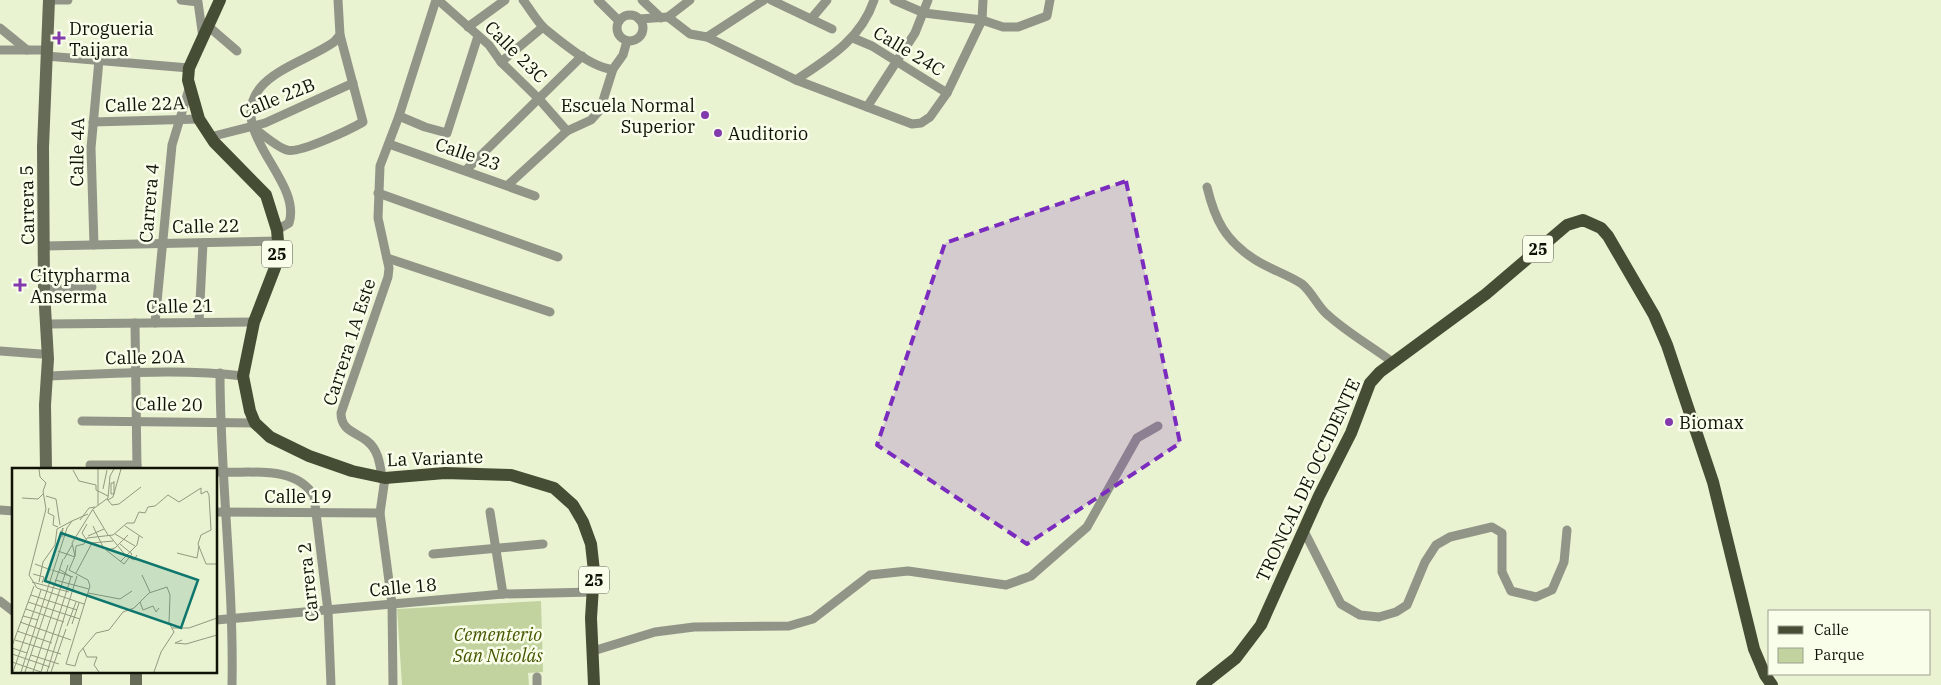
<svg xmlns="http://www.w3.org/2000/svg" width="1941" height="685" viewBox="0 0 1941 685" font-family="'IBM Plex Serif',serif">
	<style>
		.green { fill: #c3d39f }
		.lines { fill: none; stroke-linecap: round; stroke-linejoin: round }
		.street { stroke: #909587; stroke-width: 9 }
		.secondary { stroke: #656b57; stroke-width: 12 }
		.primary { stroke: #464d35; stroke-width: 12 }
		.marked { fill: #7b2cbf; fill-opacity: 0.2; stroke: #7b2cbf; stroke-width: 4; stroke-dasharray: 10 6; stroke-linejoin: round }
		.poi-dot { fill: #833aac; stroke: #f8feea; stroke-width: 2 }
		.labels { text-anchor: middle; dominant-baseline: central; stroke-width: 5; stroke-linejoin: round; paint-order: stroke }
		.shield { fill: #f8feea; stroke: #55594b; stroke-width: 1 }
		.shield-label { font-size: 16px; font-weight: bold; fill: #0f1207 }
		.poi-label { font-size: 18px; fill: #0f1207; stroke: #f8feea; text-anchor: start }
		.street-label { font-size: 18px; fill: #0f1207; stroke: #f8feea }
		.park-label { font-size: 18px; font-style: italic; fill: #465600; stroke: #f8feea }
		.inset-road { fill: none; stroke: #929980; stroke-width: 1 }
		.view { fill: #0f766e; fill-opacity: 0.15; stroke: #0f766e; stroke-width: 2.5 }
		.inset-edge { fill: none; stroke: #0f1207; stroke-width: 2.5 }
	</style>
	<rect width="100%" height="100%" fill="#e9f3d1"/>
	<polygon class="green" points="541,601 543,672 528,673 529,685 402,685 397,609"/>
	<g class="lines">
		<g class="street">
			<polyline points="54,0 68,0"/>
			<polyline points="181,0 198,2 203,38"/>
			<polyline points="438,0 489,45 501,62 539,99 567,131"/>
			<path d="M523 0C530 9 536 20 544 28 560 41 593 69 613 69"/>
			<polyline points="598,0 619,21"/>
			<polyline points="642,0 661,18"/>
			<polyline points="771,0 832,29"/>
			<polyline points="894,0 924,13 982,20 1003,27 1018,27 1047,16 1050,0"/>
			<circle cx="630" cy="28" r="13"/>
			<polyline points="668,17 690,0"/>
			<polyline points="639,19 668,17 690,34 707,37 796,80 912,124 921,123 930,117 947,93 982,20 983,0"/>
			<polyline points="811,19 827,0"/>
			<polyline points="208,26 237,51"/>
			<polyline points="468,27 505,0"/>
			<polyline points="0,28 27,50"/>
			<polyline points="707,37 764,0"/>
			<polyline points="853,38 872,46 947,93"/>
			<polyline points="0,50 41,50"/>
			<polyline points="46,56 189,68"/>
			<polyline points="501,62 543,27"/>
			<path d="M796 80C829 58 861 39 874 0"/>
			<polyline points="867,107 915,33 928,0"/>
			<polyline points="399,116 425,127 447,133 478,36"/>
			<polyline points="93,122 199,119"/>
			<path d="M254 128C262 134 278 148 287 150 299 154 351 129 363 122L340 35"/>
			<polyline points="210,137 265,123 353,83"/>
			<polyline points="389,144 535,196"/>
			<polyline points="466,170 582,56"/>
			<polyline points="508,185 567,131 591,120 600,110 613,69 623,55 627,41"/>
			<path d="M1207 187C1215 220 1225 240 1254 259 1269 269 1287 274 1302 284 1313 293 1318 308 1329 316 1348 333 1371 346 1391 361"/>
			<polyline points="378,193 558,257"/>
			<path d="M277 230 289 223C303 180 225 132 260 88 276 68 313 57 334 42L340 35 338 0"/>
			<polyline points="94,245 91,148 99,60"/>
			<polyline points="45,246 278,241"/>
			<polyline points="387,258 550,312"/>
			<polyline points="44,290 92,287"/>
			<polyline points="199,322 203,243"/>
			<polyline points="135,323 137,469"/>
			<polyline points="155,323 172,145 189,89"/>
			<polyline points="47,324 254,322"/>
			<polyline points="0,351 41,354"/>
			<path d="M220 373C220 477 234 581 232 685"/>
			<path d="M47 376C113 374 178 368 243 376"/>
			<polyline points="82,421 255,423"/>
			<polyline points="90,465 137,465"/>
			<path d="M218 472C249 474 295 464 314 496L328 611 331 685"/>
			<path d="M382 477C380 464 378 449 367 441 356 432 341 431 341 413L388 277 389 268 378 218 380 166 399 116 436 0"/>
			<polyline points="385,478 380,513 392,604 393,685"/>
			<polyline points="0,510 14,511"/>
			<polyline points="216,512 380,513"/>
			<polyline points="490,512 503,594"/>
			<polyline points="1304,531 1341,604 1360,615 1379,617 1396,612 1407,605 1425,562 1436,545 1450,537 1492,527 1502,533 1502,572 1511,591 1536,597 1552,590 1564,562 1567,530"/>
			<polyline points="433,554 543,544"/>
			<polyline points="0,601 14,612"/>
			<polyline points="216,620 503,594 593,592"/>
			<polyline points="593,651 655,632 694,627 789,626 813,619 870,575 908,571 1006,585 1031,576 1087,527 1137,438 1158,426"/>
			<polyline points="537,677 537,685"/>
		</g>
		<g class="secondary">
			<polyline points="46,469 45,405 48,359 44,290 43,147 49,0"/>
			<polyline points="76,671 76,685"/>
			<polyline points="136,671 136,685"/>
		</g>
		<g class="primary">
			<polyline points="220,0 189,68 188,80 199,119 214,142 266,195 277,230 278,241 276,265 254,322 243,376 250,411 255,423 270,437 309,456 352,471 385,478 445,473 511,475 554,488 573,505 583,522 591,544 594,571 591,618 594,685"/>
			<polyline points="1202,685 1236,658 1261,625 1319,496 1351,433 1370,383 1380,372 1486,294 1567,225 1583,220 1601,228 1608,236 1654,315 1667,345 1713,482 1754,649 1765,675 1772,685"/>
		</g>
	</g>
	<path class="marked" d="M1126 181 1180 443 1027 544 877 445 945 243Z"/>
	<g class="poi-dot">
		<path d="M56.5 30.5h5v5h5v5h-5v5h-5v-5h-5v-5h5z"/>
		<circle cx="705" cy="115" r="5"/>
		<circle cx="718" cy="133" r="5"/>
		<path d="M17.5 277.5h5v5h5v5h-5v5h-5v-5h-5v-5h5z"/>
		<circle cx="1669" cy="422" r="5"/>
	</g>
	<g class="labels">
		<g class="shield">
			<rect x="1523" y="235.5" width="30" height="27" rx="4"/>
			<rect x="262" y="240.5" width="30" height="27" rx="4"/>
			<rect x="579" y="566.5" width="30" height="27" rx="4"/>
		</g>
		<g class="shield-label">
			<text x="1538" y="249">25</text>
			<text x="277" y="254">25</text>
			<text x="594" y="580">25</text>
		</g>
		<g class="poi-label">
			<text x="69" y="28">Drogueria<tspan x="69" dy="21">Taijara</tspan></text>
			<text x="695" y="105" text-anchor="end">Escuela Normal<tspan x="695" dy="21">Superior</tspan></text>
			<text x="728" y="133">Auditorio</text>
			<text x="30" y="275">Citypharma<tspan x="30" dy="21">Anserma</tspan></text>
			<text x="1679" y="422">Biomax</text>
		</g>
		<g class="street-label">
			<text transform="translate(909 51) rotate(31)">Calle 24C</text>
			<text transform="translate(516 52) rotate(45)">Calle 23C</text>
			<text transform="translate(277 98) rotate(-22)">Calle 22B</text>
			<text transform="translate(145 104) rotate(-2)">Calle 22A</text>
			<text transform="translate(77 152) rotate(-89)">Calle 4A</text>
			<text transform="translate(468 154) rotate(19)">Calle 23</text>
			<text transform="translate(149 203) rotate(-85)">Carrera 4</text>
			<text transform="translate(27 205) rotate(-91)">Carrera 5</text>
			<text transform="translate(206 226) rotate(-1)">Calle 22</text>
			<text transform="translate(180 306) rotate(-1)">Calle 21</text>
			<text transform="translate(349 342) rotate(-72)">Carrera 1A Este</text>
			<text transform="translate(145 357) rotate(-1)">Calle 20A</text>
			<text transform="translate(169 404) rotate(1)">Calle 20</text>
			<text transform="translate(435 458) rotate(-2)">La Variante</text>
			<text transform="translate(1308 480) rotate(-65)">TRONCAL DE OCCIDENTE</text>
			<text x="298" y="496">Calle 19</text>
			<text transform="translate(308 582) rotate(-96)">Carrera 2</text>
			<text transform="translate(403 587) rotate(-5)">Calle 18</text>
		</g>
		<g class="park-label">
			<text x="498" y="634">Cementerio<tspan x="498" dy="21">San Nicolás</tspan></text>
		</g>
	</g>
	<g transform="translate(12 468)">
		<rect width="205" height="205" fill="#e9f3d1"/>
		<path class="inset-road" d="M27 1 28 9 34 15 31 23 34 41 17 107 25 120 72 136M86 1V37M61 2 67 13 84 17V22L96 28M102 13V26H99V15H102M91 21 95 2M34 28 44 31 48 57M10 30 26 31 32 25M95 31 100 37 107 36 129 19M96 32 101 29 109 1M37 40 36 45 42 48 41 57 46 59M81 42 96 67M68 52 77 40 83 39M81 58 92 81M113 58 131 70M48 66 51 60 50 69M103 66 123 78M97 67 114 88 122 92 125 87M76 68 92 61M74 71 70 65 75 56M94 82 112 96 120 86 108 76M96 82 103 80 116 67M46 83 63 89M165 85 185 90 187 78M63 88 64 78 72 76 75 70 101 67 115 55H122L127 44 133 45 136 39 143 38 156 27 167 34 189 20V26L195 23 197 27 199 62 189 67 186 76 194 96H205M52 91 60 77M108 94 125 77 127 68M23 96 39 102M40 102 61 109M64 105 80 75 101 73M21 106 32 109 30 115M130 107 138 124M43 112 77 121M20 114 57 124M27 114 31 94 43 77 45 61 60 53M76 125 108 131 120 123M19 127 65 142M16 134 68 151M128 134 131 142 141 138 144 144 147 140M14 141 52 154M11 148 26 152M8 154 59 172M60 156 67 135M55 158 64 134M160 160H177L205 150M5 163 40 175M3 172 49 186M170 172 163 175 174 176 205 167M0 178 22 118M0 180 15 185M71 180 75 189H85L82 197 87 204M0 186 38 199M19 187 47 196M0 194 29 204M54 196 63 198 67 185 84 165 97 162 111 144 122 140 137 125 155 119 158 127 157 155 162 164 149 184 142 204M54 196 78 118 76 112 57 102 63 88 60 75 81 41 96 30 98 8 102 1M1 204 29 122M9 204 55 60 60 53 76 46M13 204 51 91M21 204 56 97M29 204 59 109 47 101M35 204 65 108M39 204 54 161"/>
		<path class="view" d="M49 65 186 112 169 160 33 113Z"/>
		<rect width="205" height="205" class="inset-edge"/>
	</g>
	<rect x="1768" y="610" width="162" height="65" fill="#f8feea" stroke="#9ba08f"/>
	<rect x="1778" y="626" width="25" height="8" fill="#464d35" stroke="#9ba08f"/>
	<text x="1814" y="635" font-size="15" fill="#0f1207">Calle</text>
	<rect x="1778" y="648" width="25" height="15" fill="#c3d39f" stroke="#9ba08f"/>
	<text x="1814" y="660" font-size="15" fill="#0f1207">Parque</text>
</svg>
